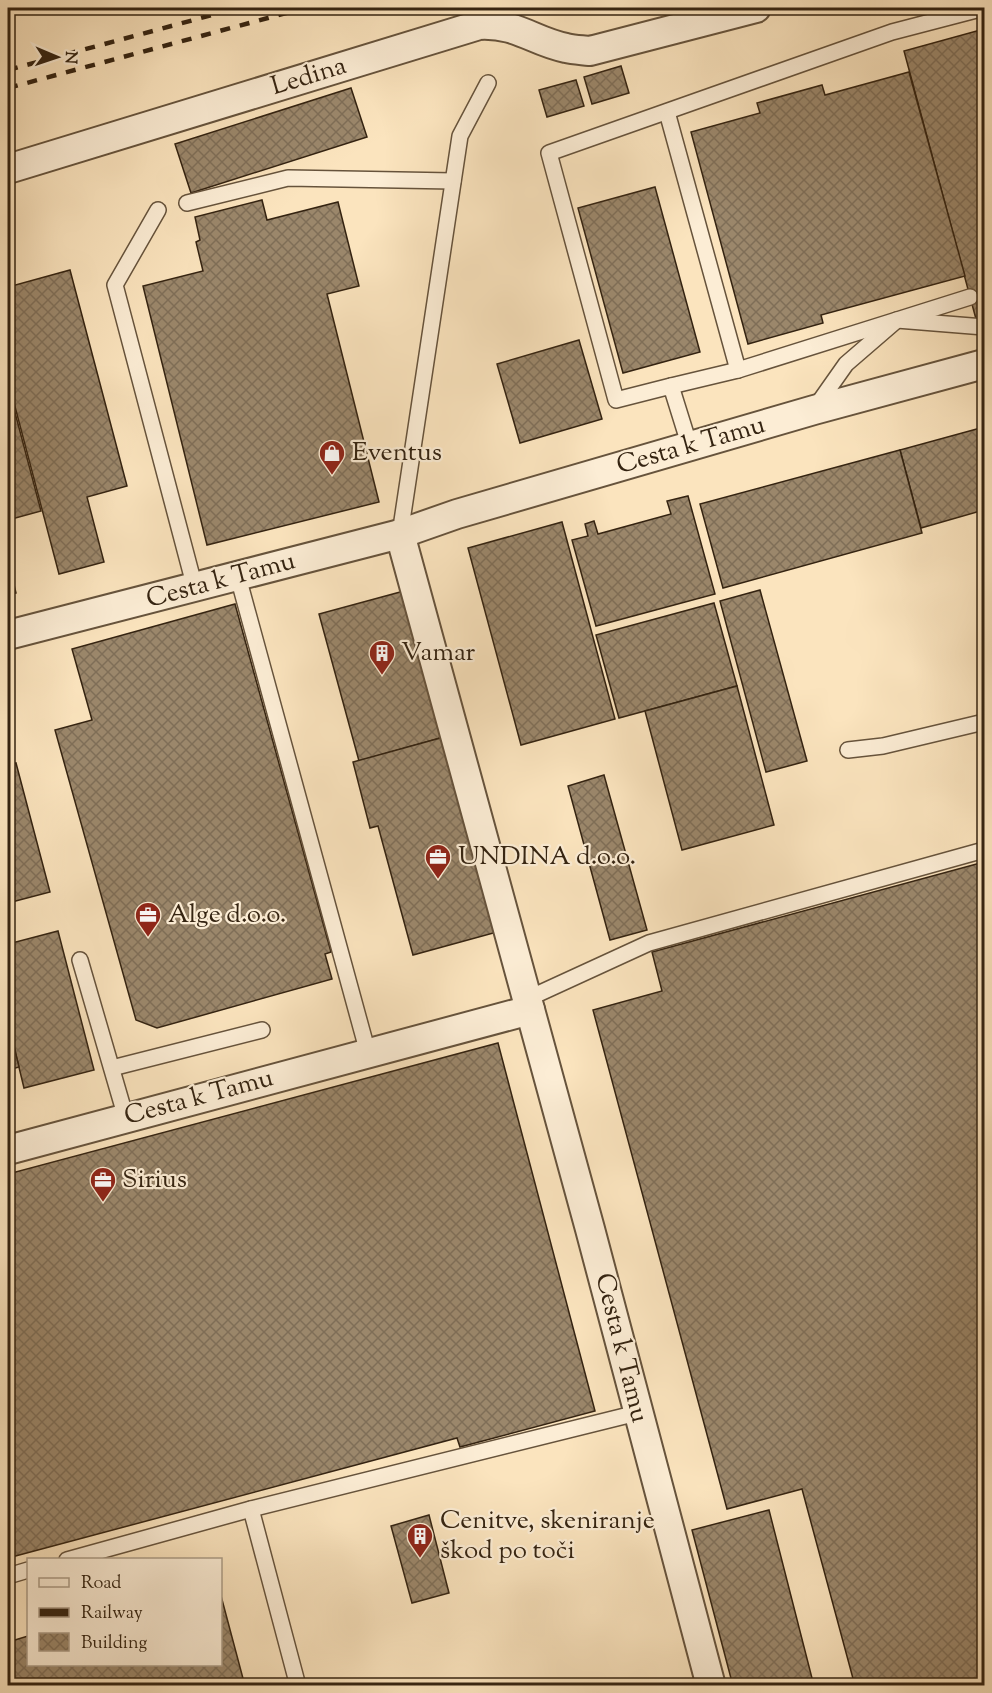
<svg xmlns="http://www.w3.org/2000/svg" width="992" height="1693" viewBox="0 0 992 1693" font-family="'Sorts Mill Goudy',serif">
	<style>
		.building { fill: url(#building-cross-hatch); stroke: #342311; stroke-width: 1.5 }
		.lines { fill: none; stroke-linecap: round; stroke-linejoin: round }
		.service-casing { stroke: #66533c; stroke-width: 18 }
		.minor-casing { stroke: #66533c; stroke-width: 32 }
		.service { stroke: #fcedd5; stroke-width: 15 }
		.minor { stroke: #fcedd5; stroke-width: 28 }
		.rail { stroke: #342311; stroke-width: 4.5; stroke-dasharray: 10 10; stroke-linecap: butt }
		.labels { text-anchor: middle; dominant-baseline: central; stroke-width: 4.5; stroke-linejoin: round; paint-order: stroke }
		.street-label { font-size: 26px; fill: #342311; stroke: #fcedd5 }
		.poi-label { font-size: 26px; fill: #342311; stroke: #fcedd5; text-anchor: start }
	</style>
	<defs>
		<pattern id="building-cross-hatch" width="8" height="8" patternUnits="userSpaceOnUse" patternTransform="scale(1.5)"><rect width="8" height="8" fill="#9b876b"/><path d="M0 0l8 8M0 8l8-8" fill="none" stroke="#7f6e57"/></pattern>
	</defs>
	<rect width="100%" height="100%" fill="#fbe4be"/>
	<filter id="stains"><feTurbulence type="fractalNoise" baseFrequency=".00333" numOctaves="4"/><feColorMatrix values="0 0 0 0 .2 0 0 0 0 .09 0 0 0 0 .02 0 0 0 .5 -.17"/></filter>
	<radialGradient id="worn" r=".72"><stop offset=".6" stop-color="#630" stop-opacity="0"/><stop offset="1" stop-color="#630" stop-opacity=".3"/></radialGradient>
	<g class="building">
		<polygon points="984,29 984,317 976,319 904,51"/>
		<polygon points="621,66 629,93 592,104 584,77"/>
		<polygon points="909,72 965,276 821,315 823,323 748,344 691,132 760,113 757,103 822,85 825,95"/>
		<polygon points="576,80 584,106 547,117 539,90"/>
		<polygon points="351,88 367,137 191,193 175,144"/>
		<polygon points="655,187 700,352 623,373 578,208"/>
		<polygon points="262,200 267,220 338,202 359,286 327,294 379,502 207,545 143,286 203,271 196,242 200,240 195,217"/>
		<polygon points="70,270 127,486 87,497 104,562 59,574 8,380 8,287"/>
		<polygon points="579,340 602,419 520,443 497,364"/>
		<polygon points="8,386 41,511 8,520"/>
		<polygon points="984,427 984,510 921,528 900,450"/>
		<polygon points="900,450 922,533 723,588 700,504"/>
		<polygon points="688,496 715,594 596,626 572,540 588,536 585,524 594,521 598,534 671,514 667,501"/>
		<polygon points="562,522 615,719 521,745 468,548"/>
		<polygon points="8,561 16,593 8,595"/>
		<polygon points="760,590 807,761 766,772 720,601"/>
		<polygon points="404,591 444,737 359,761 319,614"/>
		<polygon points="714,603 737,686 619,718 596,635"/>
		<polygon points="235,604 331,952 325,954 332,979 157,1028 136,1020 55,730 92,720 72,649"/>
		<polygon points="737,686 774,825 682,850 645,711"/>
		<polygon points="444,737 497,932 413,955 378,826 370,828 353,762"/>
		<polygon points="16,763 50,892 8,903 8,765"/>
		<polygon points="604,775 647,930 610,940 568,786"/>
		<polygon points="984,862 984,1686 855,1686 802,1489 727,1509 593,1010 662,991 652,952"/>
		<polygon points="58,931 94,1070 24,1088 8,1022 8,944"/>
		<polygon points="8,1022 19,1067 8,1070"/>
		<polygon points="498,1043 595,1411 460,1447 457,1438 8,1558 8,1174"/>
		<polygon points="769,1510 814,1686 733,1686 692,1530"/>
		<polygon points="429,1515 449,1593 412,1603 391,1526"/>
		<polygon points="220,1592 245,1686 8,1686 8,1642 28,1636 28,1664 220,1664"/>
	</g>
	<g class="lines">
		<g class="service-casing">
			<g id="service">
				<polyline points="667,112 738,370"/>
				<polyline points="187,203 288,178 453,181"/>
				<polyline points="158,210 115,285 195,588"/>
				<polyline points="671,386 738,370 897,320 984,327"/>
				<polyline points="815,408 846,364 897,320 970,297"/>
				<polyline points="690,447 671,386 616,400 549,153 892,32 984,8"/>
				<polyline points="400,534 460,136 488,83"/>
				<polyline points="238,577 368,1053"/>
				<polyline points="848,750 883,746 984,722"/>
				<polyline points="80,960 126,1118"/>
				<polyline points="527,999 649,943 984,850"/>
				<polyline points="112,1068 262,1030"/>
				<polyline points="251,1509 298,1686"/>
				<polyline points="67,1560 251,1509 637,1413"/>
				<polyline points="8,1576 28,1570"/>
			</g>
		</g>
		<g class="minor-casing">
			<g id="minor">
				<path d="M8 169 479 25C518 23 532 41 566 48 574 50 582 50 590 51L756 8"/>
				<polyline points="400,534 590,1229 711,1686"/>
				<polyline points="8,635 400,534 457,514 814,410 984,364"/>
				<polyline points="8,1150 530,1010"/>
			</g>
		</g>
		<use href="#service" class="service"/>
		<use href="#minor" class="minor"/>
		<g class="rail">
			<polyline points="8,70 238,8"/>
			<polyline points="8,88 305,8"/>
		</g>
	</g>
	<defs>
		<g id="shop-pin" transform="scale(1.35)"><path d="M0 17L-7.5 6A9.5 9.5 0 1 1 7.5 6Z" fill="#8f2418" stroke="#fcedd5"/><path d="M-5-2.5h2.3a2.7 3.5 0 0 1 5.4 0H5L5.5 6h-11ZM-1.5-2.5h3a1.5 2.3 0 0 0-3 0Z" fill="#fff"/></g>
		<g id="building-pin" transform="scale(1.35)"><path d="M0 17L-7.5 6A9.5 9.5 0 1 1 7.5 6Z" fill="#8f2418" stroke="#fcedd5"/><path d="M-4-6H4V6H1V3H-1V6H-4ZM-2.5-4.3h1.7v1.8h-1.7ZM.8-4.3h1.7v1.8H.8ZM-2.5-1h1.7V.8h-1.7ZM.8-1h1.7V.8H.8Z" fill="#fff"/></g>
		<g id="office-pin" transform="scale(1.35)"><path d="M0 17L-7.5 6A9.5 9.5 0 1 1 7.5 6Z" fill="#8f2418" stroke="#fcedd5"/><path d="M-6-3h4V-5.5h4V-3h4V5H-6ZM-1-4.5V-3h2v-1.5ZM-6 0V1H6V0Z" fill="#fff"/></g>
	</defs>
	<g fill-rule="evenodd">
		<use href="#shop-pin" x="332" y="453"/>
		<use href="#building-pin" x="382" y="653"/>
		<use href="#office-pin" x="438" y="857"/>
		<use href="#office-pin" x="148" y="915"/>
		<use href="#office-pin" x="103" y="1180"/>
		<use href="#building-pin" x="420" y="1536"/>
	</g>
	<g class="labels">
		<g class="street-label">
			<text transform="translate(309 77) rotate(-17)">Ledina</text>
			<text transform="translate(691 446) rotate(-16)">Cesta k Tamu</text>
			<text transform="translate(221 581) rotate(-15)">Cesta k Tamu</text>
			<text transform="translate(199 1098) rotate(-15)">Cesta k Tamu</text>
			<text transform="translate(621 1348) rotate(76)">Cesta k Tamu</text>
		</g>
		<g class="poi-label">
			<text x="352" y="453">Eventus</text>
			<text x="401" y="653">Vamar</text>
			<text x="458" y="857">UNDINA d.o.o.</text>
			<text x="168" y="915">Alge d.o.o.</text>
			<text x="122" y="1180">Sirius</text>
			<text x="440" y="1521">Cenitve, skeniranje<tspan x="440" dy="30">škod po toči</tspan></text>
		</g>
	</g>
	<rect width="992" height="1693" fill="none" stroke="#fbe4be" stroke-width="30"/>
	<rect x="9" y="9" width="974" height="1675" fill="none" stroke="#342311" stroke-width="3"/>
	<rect x="15" y="15" width="962" height="1663" fill="none" stroke="#342311" stroke-width="1.5"/>
	<rect x="27" y="1558" width="195" height="108" fill="#fcedd5" stroke="#ac9c87" stroke-width="1.5"/>
	<rect x="39" y="1578" width="30" height="9" fill="#fcedd5" stroke="#ac9c87" stroke-width="1.5"/>
	<text x="81" y="1588" font-size="18" fill="#342311">Road</text>
	<rect x="39" y="1608" width="30" height="9" fill="#342311" stroke="#ac9c87" stroke-width="1.5"/>
	<text x="81" y="1618" font-size="18" fill="#342311">Railway</text>
	<rect x="39" y="1633" width="30" height="18" fill="url(#building-cross-hatch)" stroke="#ac9c87" stroke-width="1.5"/>
	<text x="81" y="1648" font-size="18" fill="#342311">Building</text>
	<g transform="translate(57 57) rotate(92)" stroke="#fcedd5" stroke-width="4.5" paint-order="stroke">
	<path d="M0-4.5L10 22L0 15L-10 22Z" fill="#342311"/>
	<text y="-9" font-size="16" font-weight="bold" text-anchor="middle" fill="#342311">N</text>
	</g>
	<rect width="100%" height="100%" filter="url(#stains)"/>
	<rect width="100%" height="100%" fill="url(#worn)"/>
</svg>
